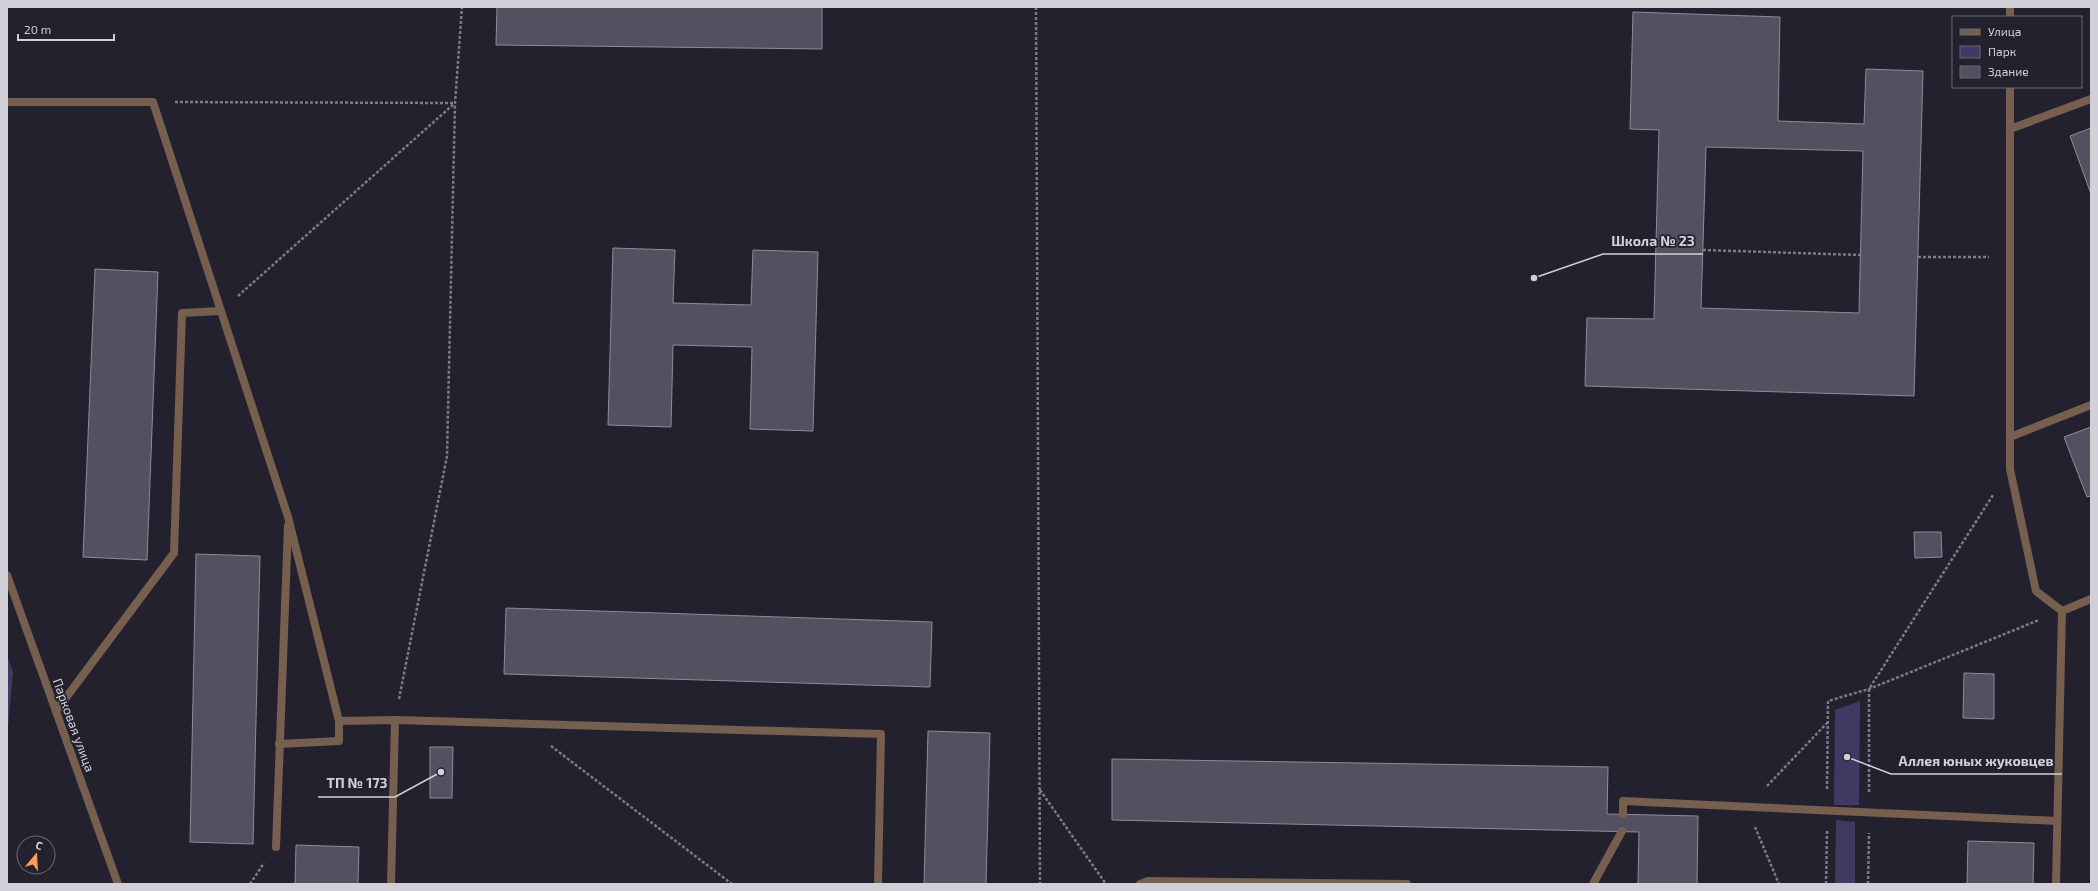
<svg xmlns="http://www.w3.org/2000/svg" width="2098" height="891" viewBox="0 0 2098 891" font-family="'Exo 2',sans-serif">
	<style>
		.green { fill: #423963 }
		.building { fill: #535160; stroke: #8d8b9c; fill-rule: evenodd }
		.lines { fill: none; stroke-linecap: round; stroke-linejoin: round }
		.path { stroke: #7d7b87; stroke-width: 2.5; stroke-dasharray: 3 2; stroke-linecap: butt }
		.service { stroke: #765f4f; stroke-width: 8 }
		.minor { stroke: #765f4f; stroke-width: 8 }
		.labels { text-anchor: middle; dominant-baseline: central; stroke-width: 3.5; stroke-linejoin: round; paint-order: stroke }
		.street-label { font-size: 13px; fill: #d1d0d9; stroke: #24212f }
		.leader { fill: none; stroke: #d1d0d9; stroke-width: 1.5 }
		.callout-dot { fill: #d1d0d9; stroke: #24212f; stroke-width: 1.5 }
		.callout-label { font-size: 14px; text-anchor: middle; font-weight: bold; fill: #d1d0d9; stroke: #24212f; stroke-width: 3.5; stroke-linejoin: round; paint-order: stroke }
	</style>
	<rect width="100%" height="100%" fill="#24212f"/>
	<g class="green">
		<polygon points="7,655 13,672 7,739"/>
		<polygon points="1860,701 1859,805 1834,805 1835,710"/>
		<polygon points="1836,820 1855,822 1855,884 1835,884"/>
	</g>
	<g class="building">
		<polygon points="497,7 822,7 822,49 496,45"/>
		<path d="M1633 12 1780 17 1778 121 1864 124 1866 69 1923 71 1914 396 1585 386 1587 318 1654 319 1659 130 1630 129ZM1706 147 1863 151 1859 313 1701 308Z"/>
		<polygon points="2091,128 2091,194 2070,136"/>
		<polygon points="613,248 675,250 673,303 751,305 753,250 818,252 813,431 750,429 752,347 673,345 671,427 608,425"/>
		<polygon points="95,269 158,272 147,560 83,557"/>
		<polygon points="2091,427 2091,496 2087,497 2064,437"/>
		<polygon points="1914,532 1941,532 1942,557 1915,558"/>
		<polygon points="196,554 260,556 253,844 190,842"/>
		<polygon points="506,608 932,622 930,687 504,674"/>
		<polygon points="1964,673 1994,674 1994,719 1963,718"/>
		<polygon points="928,731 990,733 986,884 924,884"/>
		<polygon points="430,747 453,747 452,798 430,798"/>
		<polygon points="1112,759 1608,767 1607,814 1698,816 1697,884 1638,884 1639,832 1112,820"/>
		<polygon points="1968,841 2034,843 2033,884 1967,884"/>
		<polygon points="296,845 359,847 358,884 295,884"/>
	</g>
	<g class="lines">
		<g class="path">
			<polyline points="1036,7 1040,884"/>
			<polyline points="175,102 454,103"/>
			<polyline points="1703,250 1860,255"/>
			<polyline points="1918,257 1989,257"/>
			<polyline points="238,296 455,103"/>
			<polyline points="399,699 447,456 455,103 462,7"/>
			<polyline points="551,746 732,884"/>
			<polyline points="1767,786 1827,723"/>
			<polyline points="1827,789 1828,701 1869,689 2039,620"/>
			<polyline points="1040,790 1106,884"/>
			<polyline points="1869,792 1869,689 1993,495"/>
			<polyline points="1755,827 1779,884"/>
			<polyline points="250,884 264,863"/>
			<polyline points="1826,884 1827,830"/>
			<polyline points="1868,884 1869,833"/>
		</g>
		<g class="service">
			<polyline points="2010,7 2010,17"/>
			<polyline points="2010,87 2010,469 2036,591 2062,611"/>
			<polyline points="7,102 153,102 288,517 339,721"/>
			<polyline points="2010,129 2091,99"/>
			<polyline points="2010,437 2091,405"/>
			<polyline points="56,711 174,553 182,313 221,311"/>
			<polyline points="279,744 339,741 339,721 395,720 881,734 878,884"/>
			<polyline points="1623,814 1623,801 2057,821"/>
			<polyline points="276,847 288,526"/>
			<polyline points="391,884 395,720"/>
			<polyline points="1140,884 1148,881 1407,884"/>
			<polyline points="1593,884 1622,831"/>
			<polyline points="2056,884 2062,611 2091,599"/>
		</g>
		<polyline class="minor" points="7,575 118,884"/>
	</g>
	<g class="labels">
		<g class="street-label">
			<text transform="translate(74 725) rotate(70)">Парковая улица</text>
		</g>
	</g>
	<path class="leader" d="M1534 278L1603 254H1703M1847 757L1891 774H2062M441 772L395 797H318"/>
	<g class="callout-dot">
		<circle cx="1534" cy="278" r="4"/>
		<circle cx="1847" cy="757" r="4"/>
		<circle cx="441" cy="772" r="4"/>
	</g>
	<g class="callout-label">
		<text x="1653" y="246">Школа № 23</text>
		<text x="1976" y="766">Аллея юных жуковцев</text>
		<text x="357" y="788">ТП № 173</text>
	</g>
	<rect width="2098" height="891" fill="none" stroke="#d1d0d9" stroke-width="16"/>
	<rect x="1952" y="16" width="130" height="72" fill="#24212f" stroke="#696773"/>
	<rect x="1960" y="29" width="20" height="6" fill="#765f4f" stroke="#696773"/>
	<text x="1988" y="36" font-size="12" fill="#d1d0d9">Улица</text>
	<rect x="1960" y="46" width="20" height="12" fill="#423963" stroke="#696773"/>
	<text x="1988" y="56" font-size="12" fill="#d1d0d9">Парк</text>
	<rect x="1960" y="66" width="20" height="12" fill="#535160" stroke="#696773"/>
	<text x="1988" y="76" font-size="12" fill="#d1d0d9">Здание</text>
	<g transform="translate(36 855) rotate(18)"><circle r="19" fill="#24212f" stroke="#696773"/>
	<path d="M0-3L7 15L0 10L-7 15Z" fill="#fc9d53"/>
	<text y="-6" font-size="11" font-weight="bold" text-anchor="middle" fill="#d1d0d9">С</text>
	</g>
	<path d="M18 34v6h96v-6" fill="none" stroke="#d1d0d9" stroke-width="2"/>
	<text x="24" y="34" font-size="12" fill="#d1d0d9" stroke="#24212f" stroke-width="3" paint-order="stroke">20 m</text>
</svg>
